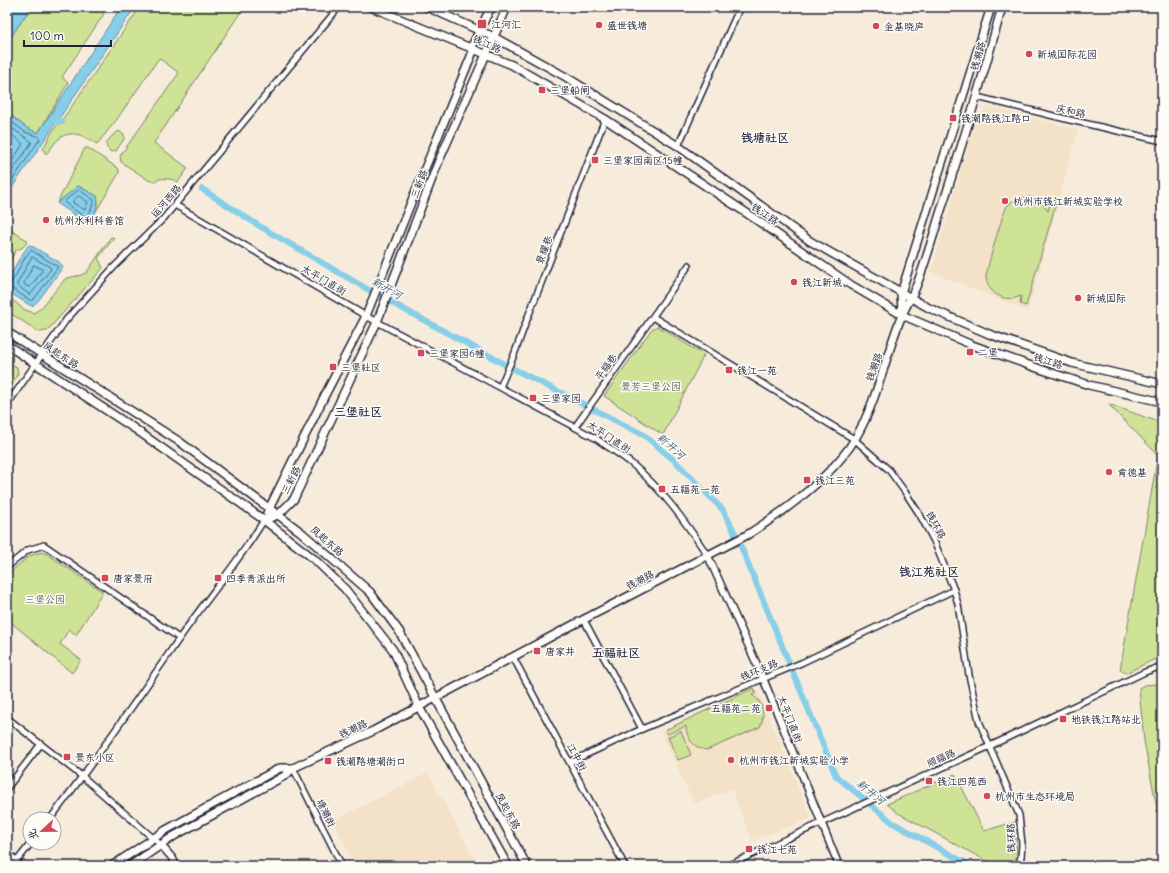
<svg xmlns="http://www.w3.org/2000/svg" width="1169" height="873" viewBox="0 0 1169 873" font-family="Delius,'LXGW WenKai TC',sans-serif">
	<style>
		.built { fill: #f3e1c8 }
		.green { fill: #cfe397; stroke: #788269 }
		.water { fill: #87cee8; stroke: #5f89a3 }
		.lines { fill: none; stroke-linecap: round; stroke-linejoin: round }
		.shore { stroke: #4a6780; stroke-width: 1 }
		.canal { stroke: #87cee8; stroke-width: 6 }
		.minor-casing { stroke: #22223b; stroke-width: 8 }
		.tertiary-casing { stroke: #22223b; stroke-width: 9 }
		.secondary-casing { stroke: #22223b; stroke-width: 10 }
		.minor { stroke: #fdfcf7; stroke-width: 5 }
		.tertiary { stroke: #fdfcf7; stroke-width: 6 }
		.secondary { stroke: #fdfcf7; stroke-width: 7 }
		.poi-dot { fill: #d1495b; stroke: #fdfcf7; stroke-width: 1.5 }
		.labels { text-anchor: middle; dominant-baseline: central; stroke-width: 3; stroke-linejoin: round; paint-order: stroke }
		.poi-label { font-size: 10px; fill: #22223b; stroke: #fdfcf7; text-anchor: start }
		.street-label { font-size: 10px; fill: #22223b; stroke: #fdfcf7 }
		.park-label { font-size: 10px; fill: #565c57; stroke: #fdfcf7 }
		.water-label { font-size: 11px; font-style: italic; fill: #455e78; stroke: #fdfcf7 }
		.quarter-label { font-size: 12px; font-weight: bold; fill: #22223b; stroke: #fdfcf7 }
	</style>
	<rect width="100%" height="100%" fill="#f7ecdb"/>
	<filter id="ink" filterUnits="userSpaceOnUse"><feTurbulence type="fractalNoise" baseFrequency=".025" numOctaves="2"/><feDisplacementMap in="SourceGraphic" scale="8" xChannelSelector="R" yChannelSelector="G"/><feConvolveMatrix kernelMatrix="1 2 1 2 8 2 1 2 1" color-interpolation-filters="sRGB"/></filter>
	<g filter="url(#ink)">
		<g class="built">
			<polygon points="989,106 1078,130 1028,311 931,272 972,131 982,112"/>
			<polygon points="756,686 811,818 752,841 732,789 694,804 661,731"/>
			<polygon points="428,773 478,866 356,866 333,821"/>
		</g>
		<g class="green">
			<polygon points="31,7 97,7 104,14 62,77 68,83 38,133 27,128 12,116 7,122 7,43"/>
			<path d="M140 7H244L154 143 188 168 178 182C172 179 167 178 160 179 156 180 155 182 150 181L121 162 120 156 179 73 159 58 115 122 97 144C86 138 75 129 61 137 55 141 51 149 46 154L43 149 52 132 67 113Z"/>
			<polygon points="119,131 124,135 124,139 116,151 111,152 107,148 106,143 114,134"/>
			<polygon points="85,148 88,148 119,169 119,173 89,223 98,202 97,196 78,186 57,203"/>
			<path d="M1030 197 1041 202 1048 211 1051 199 1057 200 1026 306 1020 304 1021 296C1006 303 989 295 986 278 985 274 1001 220 1004 213 1005 210 1007 205 1010 203 1015 198 1024 198 1030 197Z"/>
			<polygon points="7,228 27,240 27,243 22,248 16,250 7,266"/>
			<path d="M111 237 114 238 98 258 103 268 47 331 39 332 7 311V295L23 309 34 313 42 307 65 279C72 276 80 277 87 272Z"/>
			<polygon points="657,326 704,355 663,435 604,396 651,330"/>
			<polygon points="7,361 17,367 18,373 10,389 7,388"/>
			<polygon points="1108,404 1162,423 1162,618 1160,653 1155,659 1126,673 1120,670 1158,455"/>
			<polygon points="41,552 47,554 103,592 76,635 69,629 60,644 81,660 72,673 7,619 7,575 29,556"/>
			<polygon points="1157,684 1162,687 1162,835 1144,741 1139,688 1144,685"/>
			<path d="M754 688 756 693 752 695C764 702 765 715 760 727L707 750C694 749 686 738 686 726L668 734 665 730Z"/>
			<polygon points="681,731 691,755 678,760 668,737"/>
			<polygon points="955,774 984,831 1014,822 1017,852 1013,866 996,866 898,813 887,804"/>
		</g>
		<g class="water">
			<polygon points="15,7 31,7 7,43 7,18"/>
			<polygon points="121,7 135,7 7,195 7,122 11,116 27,128 38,133"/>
			<path d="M78 186 97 196C100 204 93 218 88 224L57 203Z"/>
			<path d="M30 245 59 262 63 267 38 301 32 306 28 304 7 291C7 277 20 257 28 246Z"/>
		</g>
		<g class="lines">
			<g class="shore">
				<polyline points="7,124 13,123 25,132 39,137 40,139 7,188"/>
				<polyline points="7,129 13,129 32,142 7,179"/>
				<polyline points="7,135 12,135 23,144 7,169"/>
				<polygon points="79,190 94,200 91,210 86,218 65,203 65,201"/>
				<polygon points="79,196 88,202 85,210 73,203 73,201"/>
				<path d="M31 250 58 267 35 298 31 301 8 286C18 276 21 260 31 250Z"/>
				<polygon points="32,257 50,267 51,269 30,295 17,285"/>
				<polygon points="34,265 42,269 42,271 31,286 29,287 25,285 24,283"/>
			</g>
			<g class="canal">
				<polyline points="54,120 62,122"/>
				<polyline points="202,189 261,227 374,293 508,366 644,435 675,461 723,510 737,537 836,776 893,823 971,866"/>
			</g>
			<g class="minor-casing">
				<g id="minor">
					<polyline points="977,97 1070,120 1162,141"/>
					<polyline points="678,146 740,7"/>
					<path d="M175 205 366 316 597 439C609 448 621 455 632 464 663 490 686 523 708 556"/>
					<polyline points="653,317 854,439 889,470 905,492 920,515 934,541 954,590 958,604 969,675 979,721 1019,815 1022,844 1021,857 1018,866"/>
					<polyline points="500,387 514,355 526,322 605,119"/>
					<polyline points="7,405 66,320 114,267 164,218 339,7"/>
					<polyline points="575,427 689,265"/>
					<polyline points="7,567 28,550 44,545 179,638"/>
					<polyline points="584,620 642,729"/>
					<polyline points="513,657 625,866"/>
					<polyline points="7,718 83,777 161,845"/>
					<polyline points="570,762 642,729 801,663 954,590"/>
					<polyline points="293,768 342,866"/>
					<polyline points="7,788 41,744"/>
					<path d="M50 819C96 760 138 698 181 636 208 597 239 561 264 520"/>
					<polyline points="7,852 17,861"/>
					<polyline points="13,866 31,843"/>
					<polyline points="727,866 990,746 1145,672 1162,666"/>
				</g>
			</g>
			<g class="tertiary-casing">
				<g id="tertiary">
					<polyline points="708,556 763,678 839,866"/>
					<polyline points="161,845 173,859 176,866"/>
				</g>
			</g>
			<g class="secondary-casing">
				<g id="secondary">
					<polyline points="371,7 512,65 605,119 748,214 851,285 902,315 972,345 1040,369 1089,385 1162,402"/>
					<polyline points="427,7 494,37 566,77 678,146 810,241 929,308 989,334 1072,363 1162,384"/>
					<polyline points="471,48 491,7"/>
					<polyline points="902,312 901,293 991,7"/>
					<polyline points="7,332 180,442 301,532 370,592 399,631 527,866"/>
					<polyline points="7,345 135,429 264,520 314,559 345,589 393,650 419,707 508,866"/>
					<polyline points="267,513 325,395 366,316 414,195 474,49"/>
					<polyline points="264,520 278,515 294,499 377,322 438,163 507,7"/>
					<polyline points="112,866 166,830 280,768 293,768"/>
					<path d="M130 866 174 836 286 775 293 768 373 731 573 625 747 535C785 511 831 478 855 439 878 400 885 356 902 315 907 303 915 292 919 279 928 255 935 229 943 204 964 139 984 73 1002 7"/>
				</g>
			</g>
			<use href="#minor" class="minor"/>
			<use href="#tertiary" class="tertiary"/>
			<use href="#secondary" class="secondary"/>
		</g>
	</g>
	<g class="poi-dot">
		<rect x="477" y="19" width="10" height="10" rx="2"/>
		<circle cx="599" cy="25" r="4"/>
		<circle cx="876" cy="26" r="4"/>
		<circle cx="1029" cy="54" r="4"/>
		<rect x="538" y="86" width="8" height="8" rx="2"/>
		<rect x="949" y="114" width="8" height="8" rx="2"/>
		<rect x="591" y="156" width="8" height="8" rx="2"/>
		<circle cx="1005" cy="201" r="4"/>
		<circle cx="46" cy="220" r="4"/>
		<circle cx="794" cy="282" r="4"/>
		<circle cx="1078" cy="298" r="4"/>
		<rect x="966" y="348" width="8" height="8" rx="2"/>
		<rect x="417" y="349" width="8" height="8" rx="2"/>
		<rect x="329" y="363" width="8" height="8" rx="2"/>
		<rect x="725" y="366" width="8" height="8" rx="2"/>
		<rect x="529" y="394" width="8" height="8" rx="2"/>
		<circle cx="1109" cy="472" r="4"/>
		<rect x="803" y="476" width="8" height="8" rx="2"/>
		<rect x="658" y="485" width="8" height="8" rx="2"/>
		<rect x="101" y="574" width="8" height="8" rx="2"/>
		<rect x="214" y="574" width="8" height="8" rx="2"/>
		<rect x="533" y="647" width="8" height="8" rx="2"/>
		<rect x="765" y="704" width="8" height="8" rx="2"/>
		<rect x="1059" y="715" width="8" height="8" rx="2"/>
		<rect x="63" y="753" width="8" height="8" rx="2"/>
		<circle cx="731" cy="760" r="4"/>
		<rect x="324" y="757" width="8" height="8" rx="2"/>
		<rect x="925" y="777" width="8" height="8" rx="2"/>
		<circle cx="987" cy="796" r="4"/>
		<rect x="745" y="845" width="8" height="8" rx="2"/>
	</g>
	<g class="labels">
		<g class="poi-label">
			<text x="491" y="24">江河汇</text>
			<text x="607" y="25">盛世钱塘</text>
			<text x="884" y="26">金基晓庐</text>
			<text x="1037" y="54">新城国际花园</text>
			<text x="550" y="90">三堡船闸</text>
			<text x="961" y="118">钱潮路钱江路口</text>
			<text x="603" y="160">三堡家园南区15幢</text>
			<text x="1013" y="201">杭州市钱江新城实验学校</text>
			<text x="54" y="220">杭州水利科普馆</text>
			<text x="802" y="282">钱江新城</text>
			<text x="1086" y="298">新城国际</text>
			<text x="978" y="352">二堡</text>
			<text x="429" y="353">三堡家园6幢</text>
			<text x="341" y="367">三堡社区</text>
			<text x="737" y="370">钱江一苑</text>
			<text x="541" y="398">三堡家园</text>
			<text x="1117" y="472">肯德基</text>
			<text x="815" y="480">钱江三苑</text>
			<text x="670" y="489">五福苑一苑</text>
			<text x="113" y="578">唐家景府</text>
			<text x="226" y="578">四季青派出所</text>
			<text x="545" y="651">唐家井</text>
			<text x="761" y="708" text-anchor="end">五福苑二苑</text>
			<text x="1071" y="719">地铁钱江路站北</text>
			<text x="75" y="757">景东小区</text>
			<text x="739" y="760">杭州市钱江新城实验小学</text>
			<text x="336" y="761">钱潮路塘潮街口</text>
			<text x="937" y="781">钱江四苑西</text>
			<text x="995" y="796">杭州市生态环境局</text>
			<text x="757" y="849">钱江七苑</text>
		</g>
		<g class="street-label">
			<text transform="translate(487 44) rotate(23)">钱江路</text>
			<text transform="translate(978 56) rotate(-74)">钱潮路</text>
			<text transform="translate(1071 111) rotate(13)">庆和路</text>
			<text transform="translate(419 184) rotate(-69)">三新路</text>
			<text transform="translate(166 201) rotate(-49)">运河西路</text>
			<text transform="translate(765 214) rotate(34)">钱江路</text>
			<text transform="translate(544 250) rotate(-69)">景耀巷</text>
			<text transform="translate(324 280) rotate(30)">太平门直街</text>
			<text transform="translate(61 355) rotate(33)">凤起东路</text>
			<text transform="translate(1048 361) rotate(18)">钱江路</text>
			<text transform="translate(606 367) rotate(-55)">平福巷</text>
			<text transform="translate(874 367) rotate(-71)">钱潮路</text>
			<text transform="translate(609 437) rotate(33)">太平门直街</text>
			<text transform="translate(291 480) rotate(-63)">三新路</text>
			<text transform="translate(936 525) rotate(62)">钱环路</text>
			<text transform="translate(327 541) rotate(41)">凤起东路</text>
			<text transform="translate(640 580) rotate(-27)">钱潮路</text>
			<text transform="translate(759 670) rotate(-23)">钱环支路</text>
			<text transform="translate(790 719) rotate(68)">太平门直街</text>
			<text transform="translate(353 729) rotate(-25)">钱潮路</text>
			<text transform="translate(577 757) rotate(62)">江中街</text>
			<text transform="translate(941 758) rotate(-24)">顺福路</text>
			<text transform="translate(508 811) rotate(61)">凤起东路</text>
			<text transform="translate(326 813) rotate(64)">塘潮街</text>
			<text transform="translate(1011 838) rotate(-92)">钱环路</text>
		</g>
		<g class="park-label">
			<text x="651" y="386">景芳三堡公园</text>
			<text x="45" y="599">三堡公园</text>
		</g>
		<g class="water-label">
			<text transform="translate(387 288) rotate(29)">新开河</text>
			<text transform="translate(671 446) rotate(41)">新开河</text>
			<text transform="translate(871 792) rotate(39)">新开河</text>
		</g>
		<g class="quarter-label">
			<text x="765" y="137">钱塘社区</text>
			<text x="358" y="411">三堡社区</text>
			<text x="929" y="571">钱江苑社区</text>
			<text x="616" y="652">五福社区</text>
		</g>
	</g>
	<rect width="1169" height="873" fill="none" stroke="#fdfcf7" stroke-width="24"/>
	<rect x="12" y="12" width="1145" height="849" fill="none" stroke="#22223b" stroke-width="1.5" filter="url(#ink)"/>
	<g transform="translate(42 831) rotate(248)"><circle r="19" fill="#fdfcf7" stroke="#a5a5ac"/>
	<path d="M0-3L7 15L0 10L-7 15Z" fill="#d1495b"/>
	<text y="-6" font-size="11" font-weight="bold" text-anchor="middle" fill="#22223b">北</text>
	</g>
	<path d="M24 40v6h87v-6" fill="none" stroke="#22223b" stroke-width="2"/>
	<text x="30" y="40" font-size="12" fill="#22223b" stroke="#fdfcf7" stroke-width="3" paint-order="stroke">100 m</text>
</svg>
